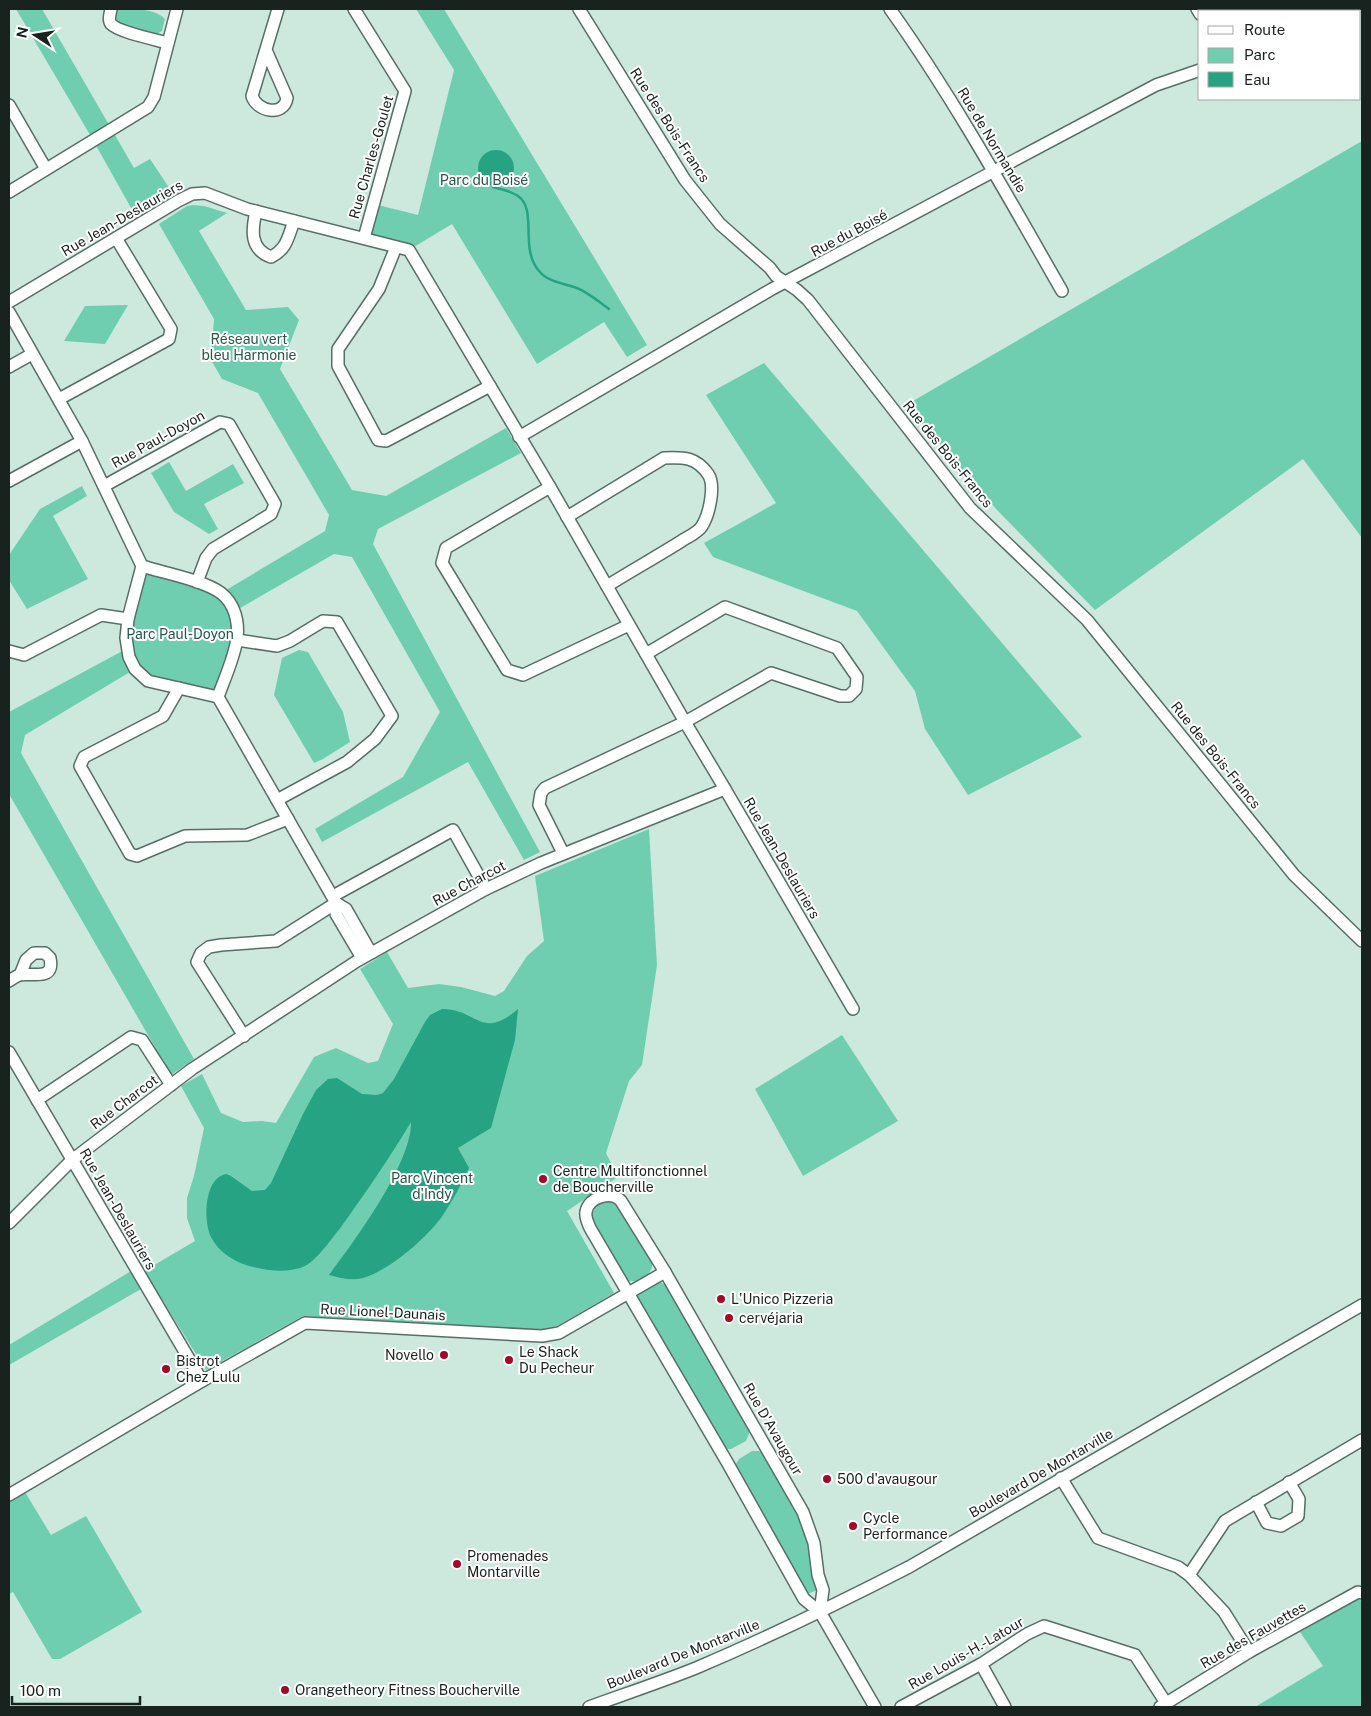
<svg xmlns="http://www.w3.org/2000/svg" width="1371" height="1716" viewBox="0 0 1371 1716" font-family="'Public Sans',sans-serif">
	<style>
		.green { fill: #70ceb0 }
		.water { fill: #26a383 }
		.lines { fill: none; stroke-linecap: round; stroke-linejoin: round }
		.stream { stroke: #26a383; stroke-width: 2.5 }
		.minor-casing { stroke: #566f66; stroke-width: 14 }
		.minor { stroke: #fff; stroke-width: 11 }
		.poi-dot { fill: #a40828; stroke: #fff; stroke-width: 2 }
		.labels { text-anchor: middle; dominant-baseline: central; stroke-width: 4; stroke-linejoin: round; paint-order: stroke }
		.street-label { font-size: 14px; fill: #18221e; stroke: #fff }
		.park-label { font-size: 14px; fill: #275748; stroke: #fff }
		.poi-label { font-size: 14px; fill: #18221e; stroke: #fff; text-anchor: start }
	</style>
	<rect width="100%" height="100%" fill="#cde9de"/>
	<g class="green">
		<polygon points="16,9 42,9 134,168 150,159 178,201 140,224 93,140"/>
		<path d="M114 9C130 9 154 7 165 19L162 31 155 35 119 24 114 21Z"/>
		<polygon points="416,9 444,9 647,345 627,357 604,322 537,364 452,224 409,250 364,238 374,204 418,215 454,70"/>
		<polygon points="1362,141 1362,538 1303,459 1095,610 997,510 906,405"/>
		<polygon points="193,205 204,206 227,213 199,231 246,310 288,307 299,320 280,369 352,490 386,496 506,428 521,453 378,529 373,544 540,852 524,860 468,762 322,842 315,829 403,777 440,712 352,557 334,554 235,611 238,625 218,697 179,688 135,669 25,735 21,753 194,1059 171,1075 9,794 9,712 128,648 142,566 221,593 325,531 329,515 258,393 222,379 211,360 214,319 159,224 187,206"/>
		<polygon points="128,305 105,344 64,341 85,306"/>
		<polygon points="764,363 1082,737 968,795 925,729 915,691 857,611 713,557 704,543 776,503 706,395"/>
		<polygon points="169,462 186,491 233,464 244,483 204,504 218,529 209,534 174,512 151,473"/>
		<polygon points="82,486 87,496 53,516 88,579 27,609 9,580 9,555 40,509"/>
		<polygon points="299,650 308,652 343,712 350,742 323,759 314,763 274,695 282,658"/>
		<polygon points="649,829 657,965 642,1065 629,1081 606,1153 618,1177 567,1211 614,1293 557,1326 540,1330 303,1316 206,1370 144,1271 195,1241 187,1218 187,1198 194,1176 204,1128 181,1086 202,1074 221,1113 243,1122 262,1121 276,1123 314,1057 336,1048 368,1063 378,1061 393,1024 360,969 387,952 408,988 439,984 461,987 495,996 504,991 527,956 544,941 535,876"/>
		<polygon points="842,1035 898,1121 803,1176 755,1089"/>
		<path d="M609 1201 619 1205 652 1261C655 1274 638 1285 626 1280L591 1219C593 1208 598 1203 609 1201Z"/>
		<polygon points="131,1271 141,1289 9,1365 9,1345"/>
		<polygon points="658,1281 667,1286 750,1431 746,1441 731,1449 725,1449 636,1299 638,1293"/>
		<polygon points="752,1451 759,1451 763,1453 797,1510 809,1548 817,1590 808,1594 734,1467 739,1459"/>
		<polygon points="22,1487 51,1535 86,1516 142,1612 60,1659 52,1659 13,1592 9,1594 9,1495"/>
		<polygon points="1358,1599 1362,1601 1362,1707 1255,1707 1323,1666 1300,1632"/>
	</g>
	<g class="water">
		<circle cx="496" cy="168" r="18"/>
		<path d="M442 1009C478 1009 481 1041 518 1009L515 1040 491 1128 458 1148 469 1168C461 1185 452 1202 441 1218 425 1239 390 1270 363 1278 352 1281 340 1278 329 1275 354 1242 412 1163 411 1122 389 1159 366 1192 341 1227 332 1238 318 1259 305 1266 290 1273 269 1271 253 1267 236 1263 219 1253 211 1237 203 1221 204 1178 226 1174L231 1176 252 1191 265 1190 271 1183 303 1114 316 1090 328 1079 337 1078 362 1094 377 1095 383 1093 394 1079 425 1022 430 1015Z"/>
	</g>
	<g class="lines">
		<path class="stream" d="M493 187C501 189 511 191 518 196 538 210 519 248 539 271 549 283 564 283 577 288 589 293 599 302 609 309"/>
		<g class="minor-casing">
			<g id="minor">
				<path d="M111 9C110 14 108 20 111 24 118 32 157 40 168 43"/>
				<polyline points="354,9 405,91 364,238"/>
				<polyline points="579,9 685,180 720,224 770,268 776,276 797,290 808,300 970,508 1087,620 1294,875 1362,941"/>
				<path d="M890 9C954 99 1007 195 1062 291"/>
				<polyline points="1197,9 1200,14"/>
				<polyline points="1338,11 1342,9"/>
				<path d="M266 50 287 98C284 117 257 112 252 96L278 9"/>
				<polyline points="9,105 46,169"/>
				<polyline points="9,192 148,107 154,97 177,9"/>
				<path d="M256 211C252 229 249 249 271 257 287 249 288 237 294 221"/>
				<polyline points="396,247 379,289 338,349 338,366 378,440 386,441 490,386"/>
				<polyline points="9,302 178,201 192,194 205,193 247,209 409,250 550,487 685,722 725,789 853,1009"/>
				<polyline points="9,312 82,441 142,566 128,619 126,638 129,657 135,669 148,681 218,697 336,903 346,909 371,953"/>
				<polyline points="9,367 32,354"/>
				<polyline points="59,399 169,339 171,329 116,238"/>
				<polyline points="519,437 772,289 1156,85 1200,70"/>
				<polyline points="9,481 82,441"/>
				<polyline points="104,486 220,422 229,424 275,504 271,514 213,549 206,558 197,582"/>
				<polyline points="550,487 446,548 442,563 507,670 523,675 629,625"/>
				<path d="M567 517 664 458C684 457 696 457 708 474 716 485 709 515 702 526 698 533 687 537 680 542 656 557 631 571 607 586"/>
				<path d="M142 566C164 573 203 580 221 593 235 604 239 622 237 638 235 656 224 680 218 697"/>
				<polyline points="237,640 277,646 290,641 323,621 337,622 392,716 375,739 347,762 277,800"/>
				<polyline points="9,651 24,655 101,615 128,619"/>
				<polyline points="179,688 163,716 84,757 80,766 130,854 137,856 185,836 247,835 288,819"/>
				<polyline points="563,853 539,805 541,793 545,788 685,722 771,673 840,696 849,696 856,689 857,677 837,648 725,607 646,654"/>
				<polyline points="333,896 453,830 486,889"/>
				<polyline points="336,903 336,914 362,958"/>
				<path d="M9 981C12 979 16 976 20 975 32 972 55 982 50 958L45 953H34L26 960 20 975"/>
				<polyline points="244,1036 197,962 201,953 209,947 221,945 276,941 336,903"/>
				<polyline points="9,1052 202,1381"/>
				<polyline points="37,1100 131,1037 142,1040 171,1085"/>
				<polyline points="9,1223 72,1160 192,1069 357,961 486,889 541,863 725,789"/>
				<polyline points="1061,1478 1098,1538 1178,1567 1189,1575 1224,1612 1249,1652"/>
				<polyline points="9,1495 202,1381 305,1323 542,1336 559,1333 665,1272"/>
				<polyline points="1256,1502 1267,1523 1281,1526 1298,1516 1299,1499 1289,1482"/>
				<polyline points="1189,1575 1225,1521 1362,1440"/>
				<path d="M820 1612 823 1590 818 1575 814 1543 803 1512 665 1272 621 1201C612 1190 588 1197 586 1212 585 1218 588 1223 590 1228L727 1462 804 1599 820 1612 875 1707"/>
				<polyline points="981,1664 1005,1707"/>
				<path d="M589 1707C625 1694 661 1682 696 1668 769 1637 839 1603 909 1567L1362 1305"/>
				<polyline points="901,1707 981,1664 1027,1634 1044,1626 1135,1655 1166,1703"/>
				<polyline points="1160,1707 1249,1652 1358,1592 1362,1593"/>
			</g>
		</g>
		<use href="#minor" class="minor"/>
	</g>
	<g class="poi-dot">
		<circle cx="543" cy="1179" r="5"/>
		<circle cx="721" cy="1299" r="5"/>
		<circle cx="729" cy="1318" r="5"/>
		<circle cx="444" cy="1355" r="5"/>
		<circle cx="509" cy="1360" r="5"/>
		<circle cx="166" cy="1369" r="5"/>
		<circle cx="827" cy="1479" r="5"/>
		<circle cx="853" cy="1526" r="5"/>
		<circle cx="457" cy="1564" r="5"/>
		<circle cx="285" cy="1690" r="5"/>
	</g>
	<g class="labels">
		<g class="street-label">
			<text transform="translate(670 125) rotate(57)">Rue des Bois-Francs</text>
			<text transform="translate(992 140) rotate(59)">Rue de Normandie</text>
			<text transform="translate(371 157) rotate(-74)">Rue Charles-Goulet</text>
			<text transform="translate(122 218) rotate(-30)">Rue Jean-Deslauriers</text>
			<text transform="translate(849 233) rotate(-28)">Rue du Boisé</text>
			<text transform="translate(158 439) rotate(-29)">Rue Paul-Doyon</text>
			<text transform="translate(948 454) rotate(51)">Rue des Bois-Francs</text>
			<text transform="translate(1216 755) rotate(51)">Rue des Bois-Francs</text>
			<text transform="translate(782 858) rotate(60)">Rue Jean-Deslauriers</text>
			<text transform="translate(469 883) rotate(-28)">Rue Charcot</text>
			<text transform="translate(124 1102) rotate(-37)">Rue Charcot</text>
			<text transform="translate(118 1209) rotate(60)">Rue Jean-Deslauriers</text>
			<text transform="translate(383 1312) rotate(3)">Rue Lionel-Daunais</text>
			<text transform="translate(773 1429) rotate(60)">Rue D'Avaugour</text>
			<text transform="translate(1041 1473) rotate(-30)">Boulevard De Montarville</text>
			<text transform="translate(1253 1635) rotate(-30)">Rue des Fauvettes</text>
			<text transform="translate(966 1653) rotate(-30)">Rue Louis-H.-Latour</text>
			<text transform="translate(683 1654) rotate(-22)">Boulevard De Montarville</text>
		</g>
		<g class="park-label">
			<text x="484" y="180">Parc du Boisé</text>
			<text x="249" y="339">Réseau vert<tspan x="249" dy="16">bleu Harmonie</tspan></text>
			<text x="180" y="634">Parc Paul-Doyon</text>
			<text x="432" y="1178">Parc Vincent<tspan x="432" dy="16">d'Indy</tspan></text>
		</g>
		<g class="poi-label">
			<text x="553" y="1171">Centre Multifonctionnel<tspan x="553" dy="16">de Boucherville</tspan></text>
			<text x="731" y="1299">L'Unico Pizzeria</text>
			<text x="739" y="1318">cervéjaria</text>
			<text x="519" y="1352">Le Shack<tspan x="519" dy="16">Du Pecheur</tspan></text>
			<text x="434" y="1355" text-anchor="end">Novello</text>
			<text x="176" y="1361">Bistrot<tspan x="176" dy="16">Chez Lulu</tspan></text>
			<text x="837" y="1479">500 d'avaugour</text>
			<text x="863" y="1518">Cycle<tspan x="863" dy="16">Performance</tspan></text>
			<text x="467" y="1556">Promenades<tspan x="467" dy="16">Montarville</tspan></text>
			<text x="295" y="1690">Orangetheory Fitness Boucherville</text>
		</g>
	</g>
	<rect width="1371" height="1716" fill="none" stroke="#18221e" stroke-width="20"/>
	<rect x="1198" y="10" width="162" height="90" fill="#ffffff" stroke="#a3a7a5"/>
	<rect x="1208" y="26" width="25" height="8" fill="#ffffff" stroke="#a3a7a5"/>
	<text x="1244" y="35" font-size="15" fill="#18221e">Route</text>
	<rect x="1208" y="48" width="25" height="15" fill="#70ceb0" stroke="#a3a7a5"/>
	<text x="1244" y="60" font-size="15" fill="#18221e">Parc</text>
	<rect x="1208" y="72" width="25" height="15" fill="#26a383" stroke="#a3a7a5"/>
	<text x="1244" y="85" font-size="15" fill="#18221e">Eau</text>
	<g transform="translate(35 35) rotate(282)" stroke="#ffffff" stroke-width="4" paint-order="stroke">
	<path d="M0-4L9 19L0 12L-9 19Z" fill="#18221e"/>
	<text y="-8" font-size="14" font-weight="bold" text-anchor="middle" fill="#18221e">N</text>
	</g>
	<path d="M12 1696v8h128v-8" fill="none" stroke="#18221e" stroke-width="2.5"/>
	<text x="20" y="1696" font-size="15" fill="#18221e" stroke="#ffffff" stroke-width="4" paint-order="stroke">100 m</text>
</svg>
